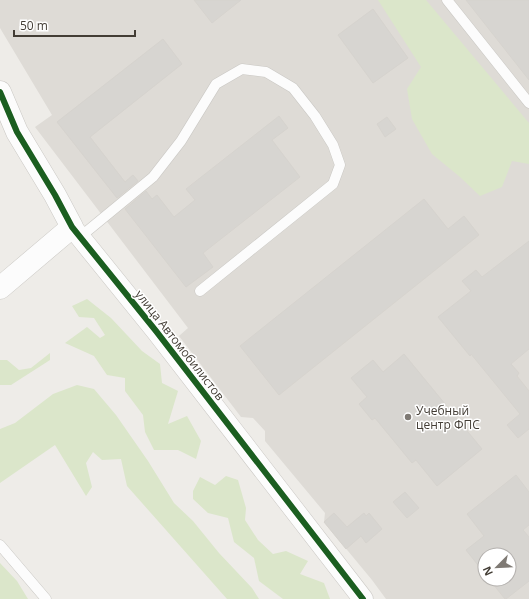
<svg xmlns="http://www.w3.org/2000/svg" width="529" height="599" viewBox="0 0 529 599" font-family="'Open Sans',sans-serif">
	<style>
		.industrial { fill: #dedbd6; fill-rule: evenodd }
		.green { fill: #dbe6ca }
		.building { fill: #d7d5d1; stroke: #d6d3ce }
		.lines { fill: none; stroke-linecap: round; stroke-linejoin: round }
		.service-casing { stroke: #cac8c4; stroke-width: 11 }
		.minor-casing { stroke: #cac8c4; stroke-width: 21 }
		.tertiary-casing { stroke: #cac8c4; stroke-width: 23 }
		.service { stroke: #fcfcfc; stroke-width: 10 }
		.minor { stroke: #fcfcfc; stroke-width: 20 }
		.tertiary { stroke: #fcfcfc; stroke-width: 22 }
		.cycleway-casing { stroke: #fff; stroke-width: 8 }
		.cycleway { stroke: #1b5e20; stroke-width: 6 }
		.poi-dot { fill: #7f7a74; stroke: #fff; stroke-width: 1.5 }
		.labels { text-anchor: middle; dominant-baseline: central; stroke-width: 3; stroke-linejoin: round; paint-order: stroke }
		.street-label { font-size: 12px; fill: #433d35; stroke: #fff }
		.poi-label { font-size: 12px; fill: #433d35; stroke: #fff; text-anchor: start }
	</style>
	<rect width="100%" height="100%" fill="#eeece8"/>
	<path class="industrial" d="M0 0H529V599H386L372 580 324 522 325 513 265 441V431L253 418 241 417 179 336 188 328 35 127 52 115 0 28ZM485 555H509V579H485Z"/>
	<g class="green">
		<polygon points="378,0 426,0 529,123 529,164 512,161 502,187 480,196 460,177 432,154 412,119 407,89 421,67"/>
		<polygon points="87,299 111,318 142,351 160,364 162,383 178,391 168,424 187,416 201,441 196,459 178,450 154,450 145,432 143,415 125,391 125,378 107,375 94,356 65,343 87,327 100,338 105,335 94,318 79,317 72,306"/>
		<polygon points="50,353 50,360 11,385 0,385 0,360 7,360 19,370 31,368"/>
		<polygon points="77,385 94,389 116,415 148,461 174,503 193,521 219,553 252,588 259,599 227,599 127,486 121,459 102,460 93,452 86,463 92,487 86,496 55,445 0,483 0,429 15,423 53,394"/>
		<polygon points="226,476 238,480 246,508 245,520 258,540 273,554 286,551 308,561 300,574 324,583 330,599 283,599 259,581 254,558 234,542 228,518 208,513 193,499 193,491 200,477 215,485"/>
		<polygon points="0,563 17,581 28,599 0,599"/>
	</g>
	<g class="building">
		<polygon points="194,0 241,0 212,23"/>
		<polygon points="466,0 529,0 529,80"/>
		<polygon points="373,9 408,58 373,83 338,35"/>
		<polygon points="163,39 182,64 90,137 125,182 133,175 138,181 117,198 57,122"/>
		<polygon points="279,116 288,128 272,140 300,177 203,253 213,267 186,287 125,209 146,191 152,199 157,195 174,217 195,200 186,189"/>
		<polygon points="387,117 396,129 385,137 377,124"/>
		<polygon points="424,199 448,229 464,216 479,235 279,395 240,346"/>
		<polygon points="529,241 529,349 511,364 519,373 517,376 529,391 529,429 518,438 507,425 520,414 471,354 470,356 438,317 471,291 462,281 476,270 482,277"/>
		<polygon points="404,354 482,449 437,486 416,460 412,463 375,418 372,420 359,404 367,397 351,378 373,360 383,372"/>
		<polygon points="516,475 529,492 529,525 523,530 529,537 529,581 506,599 505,599 489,579 509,579 509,555 485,555 485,574 466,550 484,536 467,514"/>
		<polygon points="405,492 419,508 407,518 393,502"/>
		<polygon points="334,513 347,527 364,513 366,516 369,513 382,529 366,543 361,536 346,549 324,522"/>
	</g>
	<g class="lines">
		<g class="service-casing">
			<g id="service">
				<polyline points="447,0 529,103"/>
				<polyline points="80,237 153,177 181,141 216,84 242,69 266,72 293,88 315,116 333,145 340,165 333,184 200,291"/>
				<polyline points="0,545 46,599"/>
			</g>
		</g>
		<g class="minor-casing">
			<polyline id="minor" points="72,227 156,331 363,599"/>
		</g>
		<g class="tertiary-casing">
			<polyline id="tertiary" points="0,92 17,132 55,195 72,227 0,288"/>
		</g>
		<use href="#service" class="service"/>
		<use href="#minor" class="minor"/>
		<use href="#tertiary" class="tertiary"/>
		<g class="cycleway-casing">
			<polyline id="cycleway" points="0,92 17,132 55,195 72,227 156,331 363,599"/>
		</g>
		<use href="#cycleway" class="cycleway"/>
	</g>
	<circle class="poi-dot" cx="408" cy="417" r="4"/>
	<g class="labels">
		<g class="street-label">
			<text transform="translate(180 345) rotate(52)">улица Автомобилистов</text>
		</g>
		<g class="poi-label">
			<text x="416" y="410">Учебный<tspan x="416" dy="14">центр ФПС</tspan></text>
		</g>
	</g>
	<g transform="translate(497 567) rotate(246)"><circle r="19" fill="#ffffff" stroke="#b4b1ae"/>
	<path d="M0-3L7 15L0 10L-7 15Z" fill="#7f7a74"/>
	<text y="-6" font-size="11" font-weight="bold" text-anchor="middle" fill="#433d35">N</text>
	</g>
	<path d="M14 30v6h121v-6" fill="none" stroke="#433d35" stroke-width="2"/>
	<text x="20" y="30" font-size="12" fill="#433d35" stroke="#ffffff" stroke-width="3" paint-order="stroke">50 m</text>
</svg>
